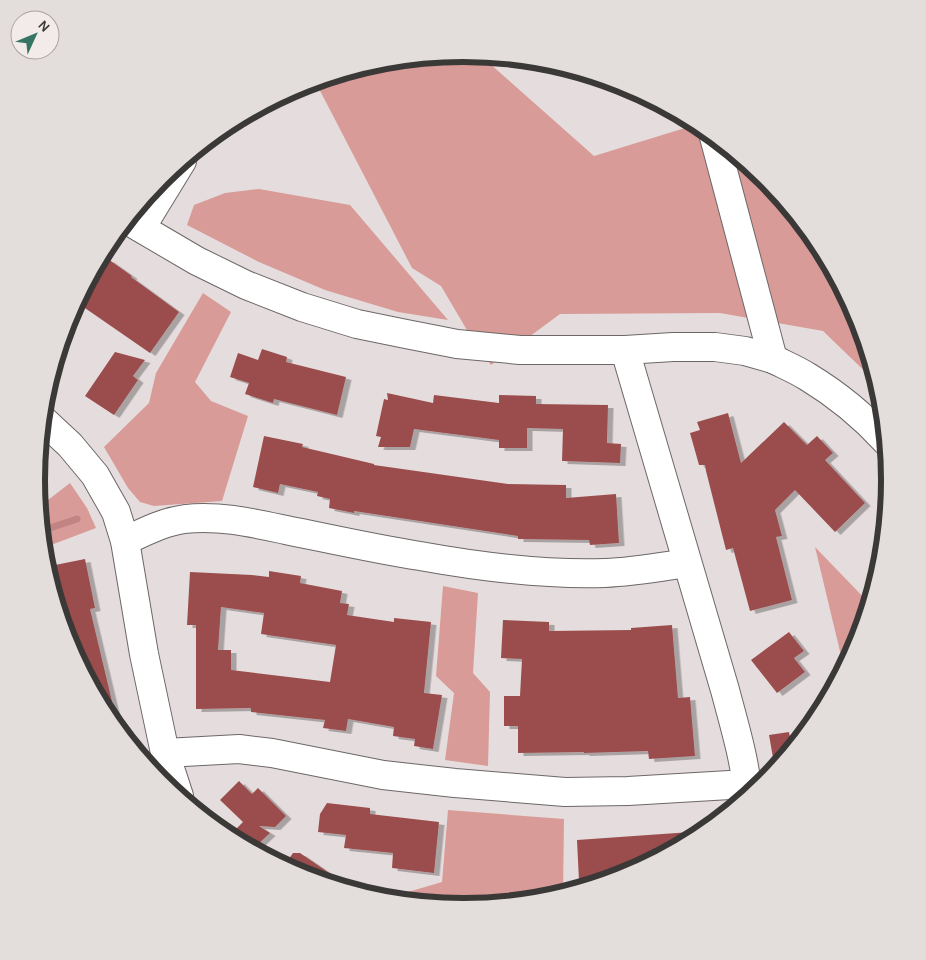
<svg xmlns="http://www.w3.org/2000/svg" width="926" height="960" viewBox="0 0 926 960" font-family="Karla,sans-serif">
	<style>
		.green { fill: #d89b98 }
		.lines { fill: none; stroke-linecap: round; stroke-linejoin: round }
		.stream { stroke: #c18482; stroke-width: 7 }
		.building { fill: #9b4e4d; fill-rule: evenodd; filter: url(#shadow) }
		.minor-casing { stroke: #6d6767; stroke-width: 30 }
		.minor { stroke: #fff; stroke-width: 28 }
		.rim { fill: none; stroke: #3b3838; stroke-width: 6 }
	</style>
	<defs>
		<filter id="shadow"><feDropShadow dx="5.5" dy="3" stdDeviation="0" flood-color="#0004"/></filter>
	</defs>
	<rect width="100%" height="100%" fill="#e5dddd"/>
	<g class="green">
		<polygon points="463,53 480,55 594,156 698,124 700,125 765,178 818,243 857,317 878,384 823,331 720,313 560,314 491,365 474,342 441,286 412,268 315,81 380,61"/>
		<polygon points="259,189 350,205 448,320 398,312 325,290 259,262 187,225 194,205 225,193"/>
		<polygon points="203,293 231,312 195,382 211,401 248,416 222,501 154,506 140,502 128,488 104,447 149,403 156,373"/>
		<polygon points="70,483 87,508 96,528 43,548 39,507"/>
		<polygon points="815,547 869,603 857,644 844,668"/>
		<polygon points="443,586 478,593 473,673 490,692 488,766 445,760 454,693 436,676"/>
		<polygon points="448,810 564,819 563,894 546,899 463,907 384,899 442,882"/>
	</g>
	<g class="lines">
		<polyline class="stream" points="41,531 77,519"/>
	</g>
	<g class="building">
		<polygon points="108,259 132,276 131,277 179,312 150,353 82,306 90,294 83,289 97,264 101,268"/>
		<polygon points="262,349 287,357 286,362 346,377 337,415 274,399 273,403 245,394 249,383 230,377 238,353 258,360"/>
		<polygon points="115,352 145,360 133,376 138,380 114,415 85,396"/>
		<polygon points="387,393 433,403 434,395 499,403 499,395 536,396 536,404 608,405 607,443 621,444 620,463 562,461 563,429 527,428 527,448 499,448 499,440 414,429 410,447 378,447 381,437 376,436 384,399 388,400"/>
		<polygon points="728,413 741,463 784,422 807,445 817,436 833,453 825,460 865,503 835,532 795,490 775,510 782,536 776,537 792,600 750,611 733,548 726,550 706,471 705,465 699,465 690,433 700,430 697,422"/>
		<polygon points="264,436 303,444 302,447 374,464 374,465 508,484 566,485 566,498 616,494 619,543 590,545 589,540 518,539 518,536 354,511 354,513 329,508 330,499 317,496 318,492 280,484 278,493 253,487"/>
		<polygon points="85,559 95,608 90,609 116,718 111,720 69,643 45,567"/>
		<path d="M269 571 301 576 300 583 342 591 340 603 349 604 347 615 394 622V618L431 622 424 693 442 695 433 749 414 746 415 739 393 736 394 727 348 719 346 731 323 728 325 720 251 712V708L196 709V625H187L190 572 252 575 269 577ZM221 607 264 613 261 634 336 645 330 682 231 670V650H218Z"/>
		<polygon points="503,620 549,622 549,631 631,630 631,628 672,625 678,698 690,697 695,756 649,759 648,751 584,753 584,752 518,753 518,726 504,726 504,696 520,696 522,659 501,658"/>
		<polygon points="789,632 804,651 794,658 805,672 777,693 751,660"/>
		<polygon points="789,732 792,748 775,769 769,735"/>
		<polygon points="239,781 252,794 258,788 286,816 275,827 259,826 270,833 253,849 234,831 243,822 220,800"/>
		<polygon points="327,803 370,808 370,814 439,822 434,873 392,868 393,853 344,848 346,835 318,832 320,814"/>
		<polygon points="705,831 700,835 626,874 602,882 602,879 579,881 577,840"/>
		<polygon points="293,853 300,853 344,883 342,887 299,874 284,866"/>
	</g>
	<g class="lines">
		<g class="minor-casing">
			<g id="minor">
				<path d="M714 137 773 359C785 365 797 370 808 377 836 394 864 417 886 441"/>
				<polyline points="127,220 197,261 246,285 302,307 357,324 406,334 457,344 520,350 625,350 673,347 715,347 745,351 773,359"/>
				<polyline points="141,228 182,161"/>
				<path d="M625 350 725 690C734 724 745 760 748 795"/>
				<polyline points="42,419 70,445 95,475 116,512 125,541 144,654 165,753 179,796"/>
				<path d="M125 541C144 532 163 522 185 519 219 515 253 523 286 530 331 539 375 549 420 556 481 567 543 575 605 573 632 572 660 567 687 563"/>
				<polyline points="165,753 239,749 272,753 383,775 455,783 565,792 628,791 747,784"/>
			</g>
		</g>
		<use href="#minor" class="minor"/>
	</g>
	<path d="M0 0H926V960H0ZM45 480a418 418 0 1 1 836 0a418 418 0 1 1-836 0Z" fill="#e3dddc" fill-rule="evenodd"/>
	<path class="rim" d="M45 480a418 418 0 1 1 836 0a418 418 0 1 1-836 0Z"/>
	<g transform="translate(35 35) rotate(46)"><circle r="24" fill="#f2ebea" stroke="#a9a3a3"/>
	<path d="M0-4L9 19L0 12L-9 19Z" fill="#367563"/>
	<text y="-8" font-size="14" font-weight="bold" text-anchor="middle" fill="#3b3838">N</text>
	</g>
</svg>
